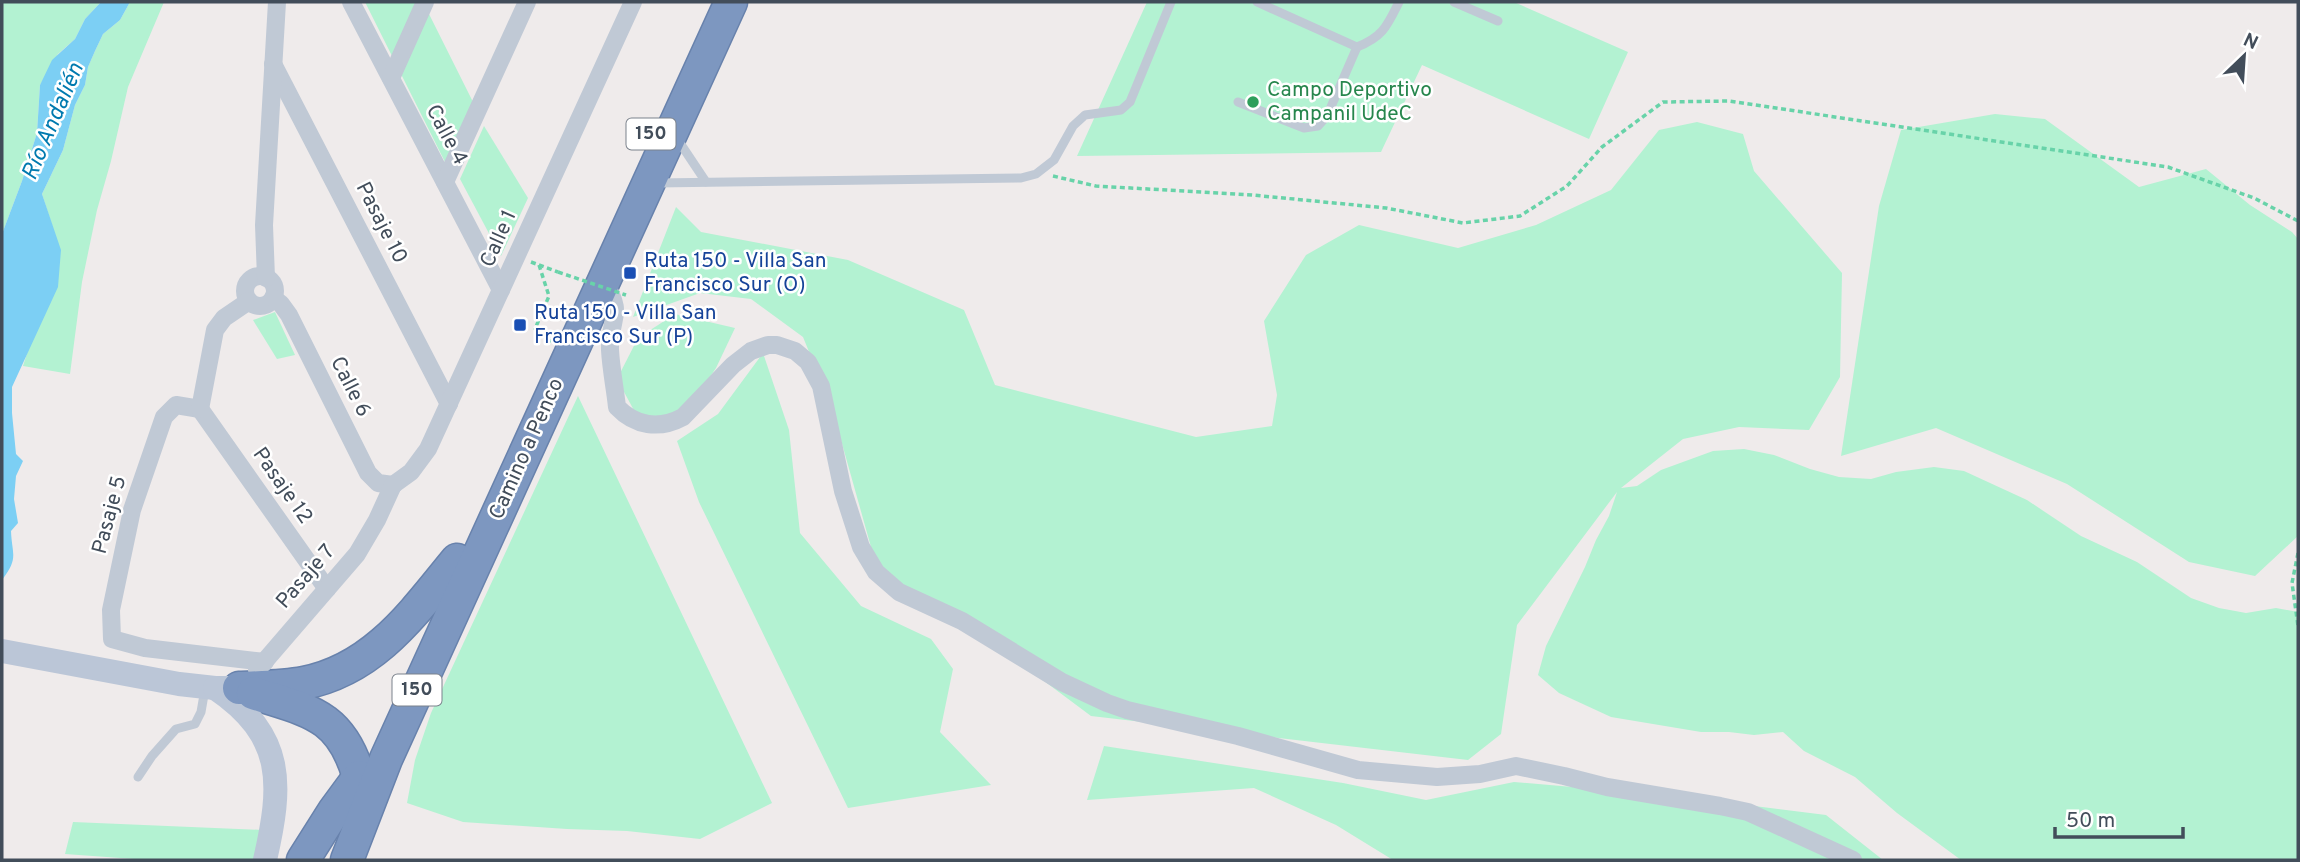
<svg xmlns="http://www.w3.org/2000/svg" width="2300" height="862" viewBox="0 0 2300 862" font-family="Overpass,sans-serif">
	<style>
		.green { fill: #b3f2d2 }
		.water { fill: #7ccff4 }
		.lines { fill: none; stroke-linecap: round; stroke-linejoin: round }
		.highway-casing { stroke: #6882ac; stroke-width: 35 }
		.path { stroke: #68d3a9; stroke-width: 3.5; stroke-dasharray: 5 3.5; stroke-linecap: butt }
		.lane { stroke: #c0c9d5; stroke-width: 9 }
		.street { stroke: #c0c9d5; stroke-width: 18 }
		.secondary { stroke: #bbc6d7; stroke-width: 24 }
		.highway { stroke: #7d97c0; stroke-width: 32 }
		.path-bridge { stroke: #68d3a9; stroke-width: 3.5; stroke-dasharray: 5 3.5; stroke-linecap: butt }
		.leisure-dot { fill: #2e9e5b; stroke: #fff; stroke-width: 2.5 }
		.transit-dot { fill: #1a4fb4; stroke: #fff; stroke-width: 2.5 }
		.labels { text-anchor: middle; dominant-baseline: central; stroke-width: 5; stroke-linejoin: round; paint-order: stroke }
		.shield { fill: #fff; stroke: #7b828c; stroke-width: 2 }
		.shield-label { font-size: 19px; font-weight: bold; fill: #424d5a }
		.leisure-label { font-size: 21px; fill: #27864d; stroke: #fff; text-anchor: start }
		.street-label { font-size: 21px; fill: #424d5a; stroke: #fff }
		.transit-label { font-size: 21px; fill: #164399; stroke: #fff; text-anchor: start }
		.water-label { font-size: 23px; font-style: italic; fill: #007aaf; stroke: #fff }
	</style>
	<rect width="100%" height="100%" fill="#efebeb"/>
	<g class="green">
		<polygon points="2,2 101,2 85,19 75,39 58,54 40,85 37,133 22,181 2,234"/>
		<polygon points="130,2 164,2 128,87 111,161 97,210 82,282 70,374 23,366 60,250 42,194 63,150 75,105 85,85 88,67 95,51 103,34 120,20"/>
		<polygon points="365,2 423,2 474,104 446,164"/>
		<polygon points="1147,2 1514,2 1628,52 1589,139 1422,65 1381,152 1077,156"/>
		<polygon points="1995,114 2045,119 2139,187 2206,169 2250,205 2292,232 2298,239 2298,536 2255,576 2189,562 2067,484 1936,428 1841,456 1879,206 1901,130"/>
		<polygon points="1697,122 1743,134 1754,171 1842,273 1840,377 1809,430 1739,427 1683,439 1621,488 1637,486 1661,470 1713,451 1744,449 1774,455 1810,469 1839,477 1871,479 1896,472 1934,467 1964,471 2027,500 2081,536 2137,562 2191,598 2219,608 2246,613 2276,608 2298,612 2298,860 1961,860 1897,813 1855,777 1804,751 1783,732 1754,735 1729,732 1701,732 1611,717 1559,693 1538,675 1546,646 1585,567 1596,540 1609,516 1617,492 1517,625 1501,734 1468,760 1091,716 981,634 880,579 832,408 803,337 751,299 700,293 633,317 676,207 701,232 848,260 964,310 995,385 1196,437 1272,426 1277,395 1264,321 1306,255 1359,225 1458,248 1536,225 1611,190 1659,130"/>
		<polygon points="484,126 528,198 501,256 460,179"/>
		<polygon points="275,312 295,355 277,359 253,320"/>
		<polygon points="675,314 735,328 716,368 689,408 643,427 617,379 638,338"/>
		<polygon points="763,353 789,430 800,533 861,606 931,639 953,669 940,732 991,785 848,808 699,502 677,441 718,414"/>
		<polygon points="578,396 772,803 700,839 627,831 567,829 463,822 407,803 415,760 431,713"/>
		<polygon points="1104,746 1343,783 1426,800 1514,782 1675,796 1826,815 1883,860 1393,860 1336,825 1254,788 1087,800"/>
		<polygon points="73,822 263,830 256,860 148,860 65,854"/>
	</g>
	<path class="water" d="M101 2H130L120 20 103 34 95 51 88 67 85 85 75 105 63 150 42 194 61 250 58 287 12 387V413L16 454 23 461 16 476 14 499 18 523 11 531C12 555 19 558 2 580V234L22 181 37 133 40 85 52 60 75 39 85 19Z"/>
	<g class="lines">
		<g class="highway-casing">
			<g id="highway">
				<path d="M239 688C261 687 283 687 304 683 375 669 414 612 457 560"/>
				<path d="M253 693C309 711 341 714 359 777"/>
				<polyline points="303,860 334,811 359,777"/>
				<polyline points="347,860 386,759 731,2"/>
			</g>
		</g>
		<g class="path">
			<polyline points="1053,176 1096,186 1252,195 1386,208 1463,223 1520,216 1567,186 1602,147 1663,102 1729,101 2168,167 2254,198 2298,221"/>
			<polyline points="531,262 558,272"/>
			<polyline points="539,265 549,296 535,329 551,342"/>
			<polyline points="2298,553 2292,583 2298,626"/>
		</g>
		<g class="lane">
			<path d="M1257 2 1357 47C1383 37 1387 26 1399 2"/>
			<polyline points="1454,2 1498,21"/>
			<polyline points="1238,102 1304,128 1318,126 1327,116 1357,47"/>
			<polyline points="676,137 706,182"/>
			<polyline points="657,183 1021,178 1036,174 1054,160 1073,126 1085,115 1121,110 1130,102 1171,2"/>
			<polyline points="138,777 152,756 176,729 195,724 201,712 205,689"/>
		</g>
		<g class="street">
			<polyline points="351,2 501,290"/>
			<polyline points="273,64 449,404"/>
			<polyline points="391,78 425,2"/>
			<polyline points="445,182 527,2"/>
			<circle cx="260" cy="291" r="15"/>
			<polyline points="266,278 264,225 277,2"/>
			<path d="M603 280C626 316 609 316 610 350 611 369 615 388 617 407 635 426 659 430 683 417L733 365 751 351 768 345H777L795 351 808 362 821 386 843 491 861 547 876 572 899 592 962 621 1062 682 1107 703 1127 710 1238 736 1358 770 1437 777 1480 774 1516 766 1564 776 1607 787 1720 806 1748 812 1853 860"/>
			<polyline points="273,298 281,304 289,315 368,473 378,483 393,485"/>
			<polyline points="200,409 176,405 164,417 132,510 111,610 112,639 145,648 265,662"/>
			<polyline points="200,409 327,589"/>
			<polyline points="200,409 215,330 224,318 249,301"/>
			<polyline points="393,485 411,472 428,449 633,2"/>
			<polyline points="257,670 357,554 377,520 393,485"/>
		</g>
		<g class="secondary">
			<polyline points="2,651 179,684 215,688 239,688"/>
			<path d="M215 688C286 736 282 785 265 860"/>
		</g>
		<use href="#highway" class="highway"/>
		<polyline class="path-bridge" points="558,272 626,295"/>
	</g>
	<circle class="leisure-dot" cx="1253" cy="102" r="7"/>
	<g class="transit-dot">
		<rect x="623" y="266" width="14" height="14" rx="3.5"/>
		<rect x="513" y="318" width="14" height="14" rx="3.5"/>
	</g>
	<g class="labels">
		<g class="shield">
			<rect x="626.5" y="118.5" width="49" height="31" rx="5"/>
			<rect x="392.5" y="674.5" width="49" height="31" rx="5"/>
		</g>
		<g class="shield-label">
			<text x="651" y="134">150</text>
			<text x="417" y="690">150</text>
		</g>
		<g class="leisure-label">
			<text x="1267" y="90">Campo Deportivo<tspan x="1267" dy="24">Campanil UdeC</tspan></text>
		</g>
		<g class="street-label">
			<text transform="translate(446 135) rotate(62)">Calle 4</text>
			<text transform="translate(381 223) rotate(63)">Pasaje 10</text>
			<text transform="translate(499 239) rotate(-66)">Calle 1</text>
			<text transform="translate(350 387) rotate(63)">Calle 6</text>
			<text transform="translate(527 449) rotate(-66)">Camino a Penco</text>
			<text transform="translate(282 486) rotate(55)">Pasaje 12</text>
			<text transform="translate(110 515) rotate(-75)">Pasaje 5</text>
			<text transform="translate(306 577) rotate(-49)">Pasaje 7</text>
		</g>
		<g class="transit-label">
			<text x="644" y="261">Ruta 150 - Villa San<tspan x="644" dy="24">Francisco Sur (O)</tspan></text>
			<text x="534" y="313">Ruta 150 - Villa San<tspan x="534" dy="24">Francisco Sur (P)</tspan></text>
		</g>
		<g class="water-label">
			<text transform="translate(54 122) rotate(-67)">Río Andalién</text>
		</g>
	</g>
	<rect width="2300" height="862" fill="none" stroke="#424d5a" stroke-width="7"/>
	<g transform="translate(2244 56) rotate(25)" stroke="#ffffff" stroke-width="5" paint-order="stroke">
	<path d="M0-5L12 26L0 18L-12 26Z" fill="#424d5a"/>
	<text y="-10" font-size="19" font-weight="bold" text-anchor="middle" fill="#424d5a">N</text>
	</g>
	<path d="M2055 827v10h128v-10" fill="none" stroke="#424d5a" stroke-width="3.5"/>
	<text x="2066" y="827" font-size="21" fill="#424d5a" stroke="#ffffff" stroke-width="5" paint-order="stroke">50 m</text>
</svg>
